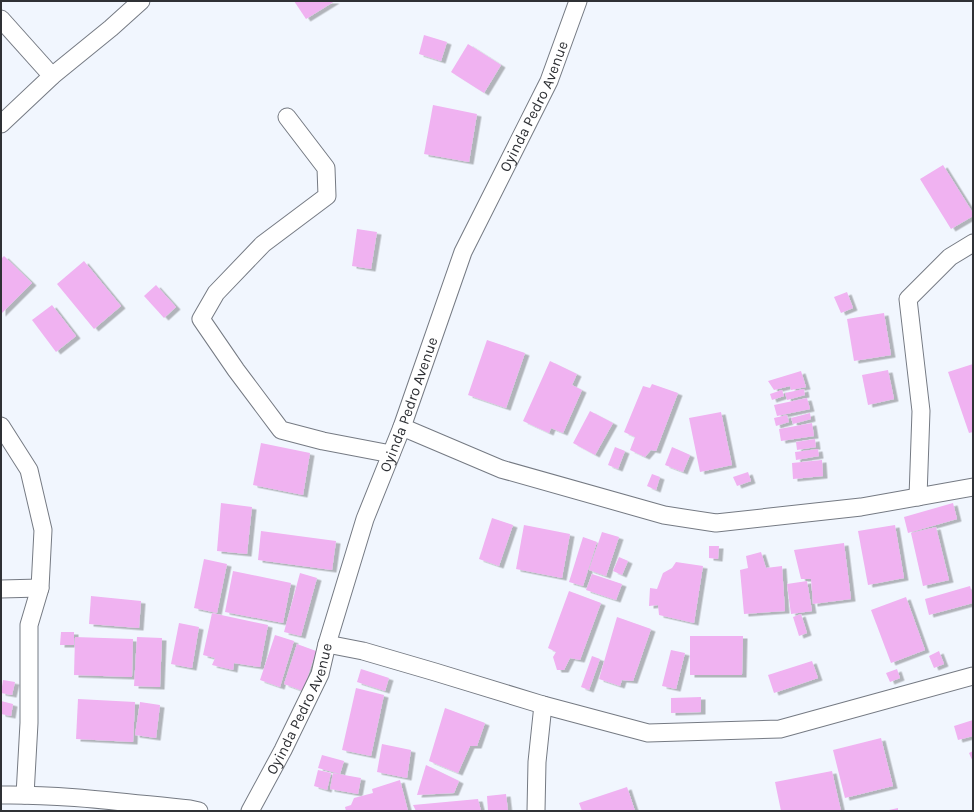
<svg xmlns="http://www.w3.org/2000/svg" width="974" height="812" viewBox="0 0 974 812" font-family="Karla,sans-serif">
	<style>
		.building { fill: #f0b2f1; filter: url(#shadow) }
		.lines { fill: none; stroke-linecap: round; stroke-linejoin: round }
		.minor-casing { stroke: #757a83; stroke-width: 19 }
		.minor { stroke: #fff; stroke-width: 17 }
		.labels { text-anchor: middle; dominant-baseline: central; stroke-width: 3.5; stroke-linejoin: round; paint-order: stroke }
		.street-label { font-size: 15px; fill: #2f3135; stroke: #fff }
	</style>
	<defs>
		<filter id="shadow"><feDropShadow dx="4.5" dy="2.5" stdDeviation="0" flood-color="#0004"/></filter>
	</defs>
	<rect width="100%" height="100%" fill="#f1f6fe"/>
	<g class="building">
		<polygon points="294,1 335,1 306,19"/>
		<polygon points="424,35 447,42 441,61 419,54"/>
		<polygon points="468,44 501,65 484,93 451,72"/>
		<polygon points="433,105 477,114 469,162 424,154"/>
		<polygon points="943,165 973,213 973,216 951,229 920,179"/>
		<polygon points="357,229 377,232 371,269 352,266"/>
		<polygon points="4,256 32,283 1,314 1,259"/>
		<polygon points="84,261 121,306 94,329 57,284"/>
		<polygon points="156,285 176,307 164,318 144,296"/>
		<polygon points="847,292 853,308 841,313 834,297"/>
		<polygon points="52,305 76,336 56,352 32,320"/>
		<polygon points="884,313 891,355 854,361 847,319"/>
		<polygon points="487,340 525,353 506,408 468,395"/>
		<polygon points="550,361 577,374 572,385 582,390 563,433 551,428 549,433 523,421"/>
		<polygon points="973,364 973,432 969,433 948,372"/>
		<polygon points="888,370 894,399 868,405 862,375"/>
		<polygon points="801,371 806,387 791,390 790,386 774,390 768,381"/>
		<polygon points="652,384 678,393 656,451 651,450 645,457 630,450 635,437 624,432 643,386 650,388"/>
		<polygon points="804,389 805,395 787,400 785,393"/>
		<polygon points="782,390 784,396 772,400 770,394"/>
		<polygon points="807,398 810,409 777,416 774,405"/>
		<polygon points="590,411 613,423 595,455 573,443"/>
		<polygon points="721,412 732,465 700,472 689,418"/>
		<polygon points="810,413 811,419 793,424 791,418"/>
		<polygon points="787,415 789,422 776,426 774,418"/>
		<polygon points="812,423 814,436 781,441 779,429"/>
		<polygon points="815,439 816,447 797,450 796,442"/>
		<polygon points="261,443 310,453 303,495 253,485"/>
		<polygon points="615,447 625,451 618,469 608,465"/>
		<polygon points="672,447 690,455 683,472 665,465"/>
		<polygon points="818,449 819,456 796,460 795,452"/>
		<polygon points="822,460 823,476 793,479 792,463"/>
		<polygon points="748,472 751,481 737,486 733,477"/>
		<polygon points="652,474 660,477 656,490 647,486"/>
		<polygon points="221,503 252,507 247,554 217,551"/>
		<polygon points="953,503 957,519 908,533 904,517"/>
		<polygon points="492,518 513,525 499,566 479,559"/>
		<polygon points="524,525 570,534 562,578 516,569"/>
		<polygon points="895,525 904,578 868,585 858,531"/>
		<polygon points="936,527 949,580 923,586 911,533"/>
		<polygon points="261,531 336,541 332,570 258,560"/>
		<polygon points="602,532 619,537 606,576 589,570"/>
		<polygon points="583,537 597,542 583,586 569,582"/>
		<polygon points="844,543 851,599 813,604 811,579 801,579 794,550"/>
		<polygon points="709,546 719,546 718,559 709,558"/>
		<polygon points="761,552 766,568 782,566 785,611 744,614 740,570 748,568 746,556"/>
		<polygon points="619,557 628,561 622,575 613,571"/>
		<polygon points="204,559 227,564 217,613 194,608"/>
		<polygon points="676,562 703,566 694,623 659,615 658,605 649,606 650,588 657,589 663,573 672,568"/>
		<polygon points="233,571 291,583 283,623 225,612"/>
		<polygon points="300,573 317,578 301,636 284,632"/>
		<polygon points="592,574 622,584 616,600 586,590"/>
		<polygon points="807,581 812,611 791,614 787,584"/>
		<polygon points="970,586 973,596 973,603 929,615 925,599"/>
		<polygon points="569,591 601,603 580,660 570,658 564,670 557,670 553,657 556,652 548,648"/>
		<polygon points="91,596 141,601 139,628 89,624"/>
		<polygon points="906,597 925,650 891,663 871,610"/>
		<polygon points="212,613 268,625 260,667 234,663 233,670 212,665 215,658 203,655"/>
		<polygon points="801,614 807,633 799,636 793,617"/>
		<polygon points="617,617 651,629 633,681 622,680 620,686 599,679"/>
		<polygon points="179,623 199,627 192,668 171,664"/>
		<polygon points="61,632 74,632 74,645 60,645"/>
		<polygon points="275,635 294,641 280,687 260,680"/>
		<polygon points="690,636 743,636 742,675 690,675"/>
		<polygon points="75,637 133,639 132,677 74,675"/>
		<polygon points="137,637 162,638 160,687 134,686"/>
		<polygon points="297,644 316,651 303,691 284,684"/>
		<polygon points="671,650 685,653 676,689 662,686"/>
		<polygon points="939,651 944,664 934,668 929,656"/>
		<polygon points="592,656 600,659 589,690 581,687"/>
		<polygon points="812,661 818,678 774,693 768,675"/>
		<polygon points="361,669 389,678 385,691 357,682"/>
		<polygon points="897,669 900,678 890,682 886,673"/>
		<polygon points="3,680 15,682 12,695 1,693"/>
		<polygon points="356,688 384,695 371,756 342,750"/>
		<polygon points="701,697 701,712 671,713 671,698"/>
		<polygon points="78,699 135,702 133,742 76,739"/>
		<polygon points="1,701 13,704 11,716 1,714"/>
		<polygon points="140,702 160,705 156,738 135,735"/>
		<polygon points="445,708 485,723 477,746 470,746 458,773 429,761"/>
		<polygon points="973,720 973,736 958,740 954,726"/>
		<polygon points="881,738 893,786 845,798 833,750"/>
		<polygon points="382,744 411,750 407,778 377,772"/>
		<polygon points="973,751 973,762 969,753"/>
		<polygon points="322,755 344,761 340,774 318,768"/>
		<polygon points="426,765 459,781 454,793 417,795"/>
		<polygon points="318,770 331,773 327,790 314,786"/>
		<polygon points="832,771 841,811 781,811 775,782"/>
		<polygon points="333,773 361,778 358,794 330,789"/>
		<polygon points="400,780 408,811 346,811 345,807 351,805 354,798 373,793 372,789"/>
		<polygon points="627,787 635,811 582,811 579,803"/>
		<polygon points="506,794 508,811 488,811 487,796"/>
		<polygon points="478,799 481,811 416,811 413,805"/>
		<polygon points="898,808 898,811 889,811 889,810"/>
	</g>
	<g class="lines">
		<g class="minor-casing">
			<g id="minor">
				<polyline points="1,19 52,76"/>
				<polyline points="287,117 326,168 327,196 263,244 216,293 201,319 236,370 281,430 323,441 391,454"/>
				<polyline points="1,124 52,76 111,28 141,1"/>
				<polyline points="1,426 29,470 43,530 40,588 29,625 29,723 25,795"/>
				<polyline points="402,427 501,469 664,515 716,523 861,507 973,487"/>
				<polyline points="918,497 921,411 908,299 950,257 973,243"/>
				<polyline points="1,589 40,588"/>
				<polyline points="327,644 363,651 435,672 543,705 648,733 780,729 973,676"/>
				<path d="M1 795C64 794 128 803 190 809L199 811"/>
				<path id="s1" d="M250 811 283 750 320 674 327 644 365 519 402 427 463 252 549 81 578 1"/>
				<polyline points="536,811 537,762 543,705"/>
			</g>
		</g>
		<use href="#minor" class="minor"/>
	</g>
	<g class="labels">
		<g class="street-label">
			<text stroke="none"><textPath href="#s1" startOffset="762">Oyinda Pedro Avenue</textPath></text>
			<text stroke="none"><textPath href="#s1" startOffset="438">Oyinda Pedro Avenue</textPath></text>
			<text stroke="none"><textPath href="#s1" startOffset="114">Oyinda Pedro Avenue</textPath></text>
		</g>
	</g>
	<rect width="974" height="812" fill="none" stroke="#2f3135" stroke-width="4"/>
</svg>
